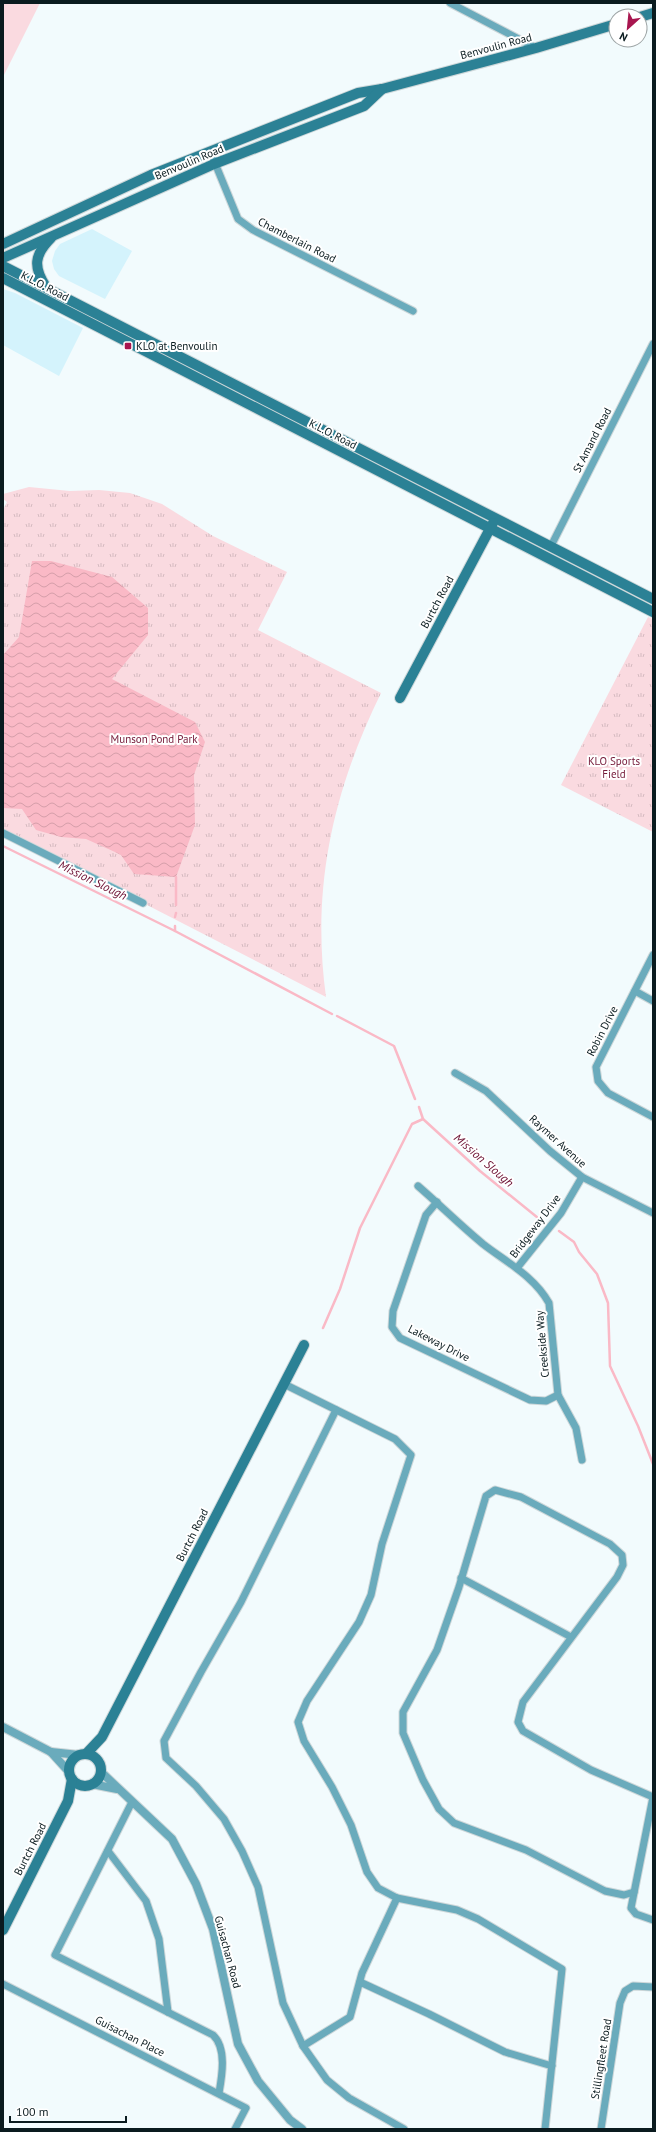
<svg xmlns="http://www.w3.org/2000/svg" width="656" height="2132" viewBox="0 0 656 2132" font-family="'PT Sans',sans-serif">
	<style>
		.built { fill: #d4f3fc }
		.green { fill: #fadae0 }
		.park { fill: url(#park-tufts) }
		.water { fill: url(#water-waves) }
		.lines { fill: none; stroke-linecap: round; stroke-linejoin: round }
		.stream { stroke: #fab9c6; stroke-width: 2.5 }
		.minor-casing { stroke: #cdd7d9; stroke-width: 9 }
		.tertiary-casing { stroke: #cdd7d9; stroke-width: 10 }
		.secondary-casing { stroke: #cdd7d9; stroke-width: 12 }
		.minor { stroke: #6aabbc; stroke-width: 7 }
		.tertiary { stroke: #6aabbc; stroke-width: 8 }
		.secondary { stroke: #2b8195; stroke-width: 10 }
		.poi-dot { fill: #a8164f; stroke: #fff; stroke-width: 1.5 }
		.labels { text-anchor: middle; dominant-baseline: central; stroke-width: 4; stroke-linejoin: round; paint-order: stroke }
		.street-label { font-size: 11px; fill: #0a1b1f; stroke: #fff }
		.poi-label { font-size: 11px; fill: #0a1b1f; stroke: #fff; text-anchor: start }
		.park-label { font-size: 11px; fill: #741938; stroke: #fff }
		.water-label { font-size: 12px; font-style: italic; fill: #6b0f31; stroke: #fff }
	</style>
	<defs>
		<pattern id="park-tufts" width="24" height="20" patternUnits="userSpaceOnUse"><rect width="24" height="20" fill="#fadae0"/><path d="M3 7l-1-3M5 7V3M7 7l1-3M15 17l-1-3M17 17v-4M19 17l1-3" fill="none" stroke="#d5bac0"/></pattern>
		<pattern id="water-waves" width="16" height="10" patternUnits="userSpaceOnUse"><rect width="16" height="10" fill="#fab9c6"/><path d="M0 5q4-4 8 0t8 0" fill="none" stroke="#d59eaa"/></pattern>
	</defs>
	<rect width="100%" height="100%" fill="#f2fbfd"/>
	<g class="built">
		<polygon points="92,229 132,251 105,299 59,276 54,269 52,261 55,251 60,244"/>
		<polygon points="3,289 15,293 83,328 59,376 3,345"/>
	</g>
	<polygon class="green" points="3,3 40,3 3,77"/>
	<g class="park">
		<path d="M29 487 70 491 99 490 130 493 162 504 213 536 287 572 258 630 381 693C333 791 311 888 326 997L3 831V510L7 502 3 499V494Z"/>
		<polygon points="648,617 653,619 653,832 561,785"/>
	</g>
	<polygon class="water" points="32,561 51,561 112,577 148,608 148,635 112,679 195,722 205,742 194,775 195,825 176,877 134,874 121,855 115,852 86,839 61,837 36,830 22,809 3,808 3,655 19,637"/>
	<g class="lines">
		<g class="stream">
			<polyline points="3,846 175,931"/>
			<polyline points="176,905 176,877"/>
			<polyline points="175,917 176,913"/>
			<polyline points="175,926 175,931 332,1014"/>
			<polyline points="337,1016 394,1046 415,1099"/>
			<polyline points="419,1107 423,1119 480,1171 543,1222"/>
			<polyline points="559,1231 574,1242 579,1252 597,1274 608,1303 610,1366 638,1426 653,1464"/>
			<polyline points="323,1328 340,1289 360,1228 412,1124 423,1119"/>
		</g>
		<g class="minor-casing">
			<g id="minor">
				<polyline points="450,3 536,48"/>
				<polyline points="210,151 238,219 253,230 413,311"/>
				<polyline points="551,546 653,344"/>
				<polyline points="3,833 143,903"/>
				<polyline points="653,955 596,1067 598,1081 608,1093 653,1117"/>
				<polyline points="635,991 653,1001"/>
				<polyline points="455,1073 486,1091 550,1151 582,1177 653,1213"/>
				<path d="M418 1186C440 1205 460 1225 483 1244 506 1262 534 1276 549 1303L558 1395 576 1428 582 1460"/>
				<polyline points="437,1202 426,1215 393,1311 392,1327 400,1338 530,1400 546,1401 558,1395"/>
				<polyline points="517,1268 561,1213 582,1177"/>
				<polyline points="284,1384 395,1439 411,1455 382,1544 371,1595 359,1622 307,1701 298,1722 304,1741 332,1787 351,1825 367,1872 378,1888 397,1898 457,1910 478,1919 562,1969 545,2129"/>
				<polyline points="336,1410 241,1602 201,1672 164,1741 166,1758 196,1786 224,1819 242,1851 258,1887 283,2003 303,2046 327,2080 349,2098 404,2129"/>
				<polyline points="461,1578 571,1637"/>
				<polyline points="653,1797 631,1908 636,1914 653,1920"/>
				<path d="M132 1802 55 1955 213 2035C227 2048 222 2076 219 2093"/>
				<polyline points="108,1851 146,1901 159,1939 168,2012"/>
				<polyline points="634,1892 624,1895 605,1891 526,1850 454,1823 439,1809 423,1780 403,1733 403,1712 437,1650 459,1587 486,1496 495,1490 521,1497 610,1544 622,1555 623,1565 617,1577 523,1702 518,1722 523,1731 591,1770 653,1797"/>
				<polyline points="360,1982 429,2014 505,2052 552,2066"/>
				<polyline points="3,1984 246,2108 235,2129"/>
				<polyline points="303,2046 350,2017 362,1973 397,1898"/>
				<polyline points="601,2129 620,2003 625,1991 633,1986 653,1987"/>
			</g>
		</g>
		<g class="tertiary-casing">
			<g id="tertiary">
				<polyline points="3,1727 51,1752 70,1773"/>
				<polyline points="51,1752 79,1755"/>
				<polyline points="101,1772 172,1839 196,1884 213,1929 238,2044 258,2081 290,2120 302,2129"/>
				<polyline points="92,1784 117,1789"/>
			</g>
		</g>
		<g class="secondary-casing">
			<g id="secondary">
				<polyline points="640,17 653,13"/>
				<polyline points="3,244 151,175 358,93 382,89 536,48 616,24"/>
				<polyline points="3,258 214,164 364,106 382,89"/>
				<polyline points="3,266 653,599"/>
				<polyline points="3,278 653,612"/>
				<path d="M46 287C33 267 34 255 51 238"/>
				<polyline points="400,698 493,523"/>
				<polyline points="86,1754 102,1737 304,1345"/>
				<circle cx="85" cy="1770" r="16"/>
				<polyline points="3,1930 68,1801 72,1779"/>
			</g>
		</g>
		<use href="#minor" class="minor"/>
		<use href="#tertiary" class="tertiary"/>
		<use href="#secondary" class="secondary"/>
	</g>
	<rect class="poi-dot" x="124" y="342" width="8" height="8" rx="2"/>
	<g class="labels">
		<g class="street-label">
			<text transform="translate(496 46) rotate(-15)">Benvoulin Road</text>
			<text transform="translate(189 162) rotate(-23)">Benvoulin Road</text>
			<text transform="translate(297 240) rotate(27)">Chamberlain Road</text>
			<text transform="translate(45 286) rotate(27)">K.L.O. Road</text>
			<text transform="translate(333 434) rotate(27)">K.L.O. Road</text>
			<text transform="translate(592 440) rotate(-63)">St Amand Road</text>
			<text transform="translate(437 602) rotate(-62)">Burtch Road</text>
			<text transform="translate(602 1031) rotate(-63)">Robin Drive</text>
			<text transform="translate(558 1141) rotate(42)">Raymer Avenue</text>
			<text transform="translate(535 1226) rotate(-53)">Bridgeway Drive</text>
			<text transform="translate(439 1343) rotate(27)">Lakeway Drive</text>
			<text transform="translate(542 1344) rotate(-95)">Creekside Way</text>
			<text transform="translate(192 1535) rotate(-63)">Burtch Road</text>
			<text transform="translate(30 1849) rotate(-63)">Burtch Road</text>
			<text transform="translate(228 1952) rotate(75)">Guisachan Road</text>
			<text transform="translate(130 2036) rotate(27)">Guisachan Place</text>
			<text transform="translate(601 2059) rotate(-81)">Stillingfleet Road</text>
		</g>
		<g class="poi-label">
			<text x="136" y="346">KLO at Benvoulin</text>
		</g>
		<g class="park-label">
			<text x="154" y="739">Munson Pond Park</text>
			<text x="614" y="761">KLO Sports<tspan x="614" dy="13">Field</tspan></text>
		</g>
		<g class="water-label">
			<text transform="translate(93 880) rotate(26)">Mission Slough</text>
			<text transform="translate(484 1160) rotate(41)">Mission Slough</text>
		</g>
	</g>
	<rect width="656" height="2132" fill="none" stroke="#0a1b1f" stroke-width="8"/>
	<g transform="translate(628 28) rotate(207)"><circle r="19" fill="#ffffff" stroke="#9da4a5"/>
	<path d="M0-3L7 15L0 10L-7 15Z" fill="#a8164f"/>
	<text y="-6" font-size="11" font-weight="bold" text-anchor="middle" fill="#0a1b1f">N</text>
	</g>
	<path d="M10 2116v6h116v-6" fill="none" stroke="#0a1b1f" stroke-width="2"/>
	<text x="16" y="2116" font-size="12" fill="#0a1b1f" stroke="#ffffff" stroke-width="3" paint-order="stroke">100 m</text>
</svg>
